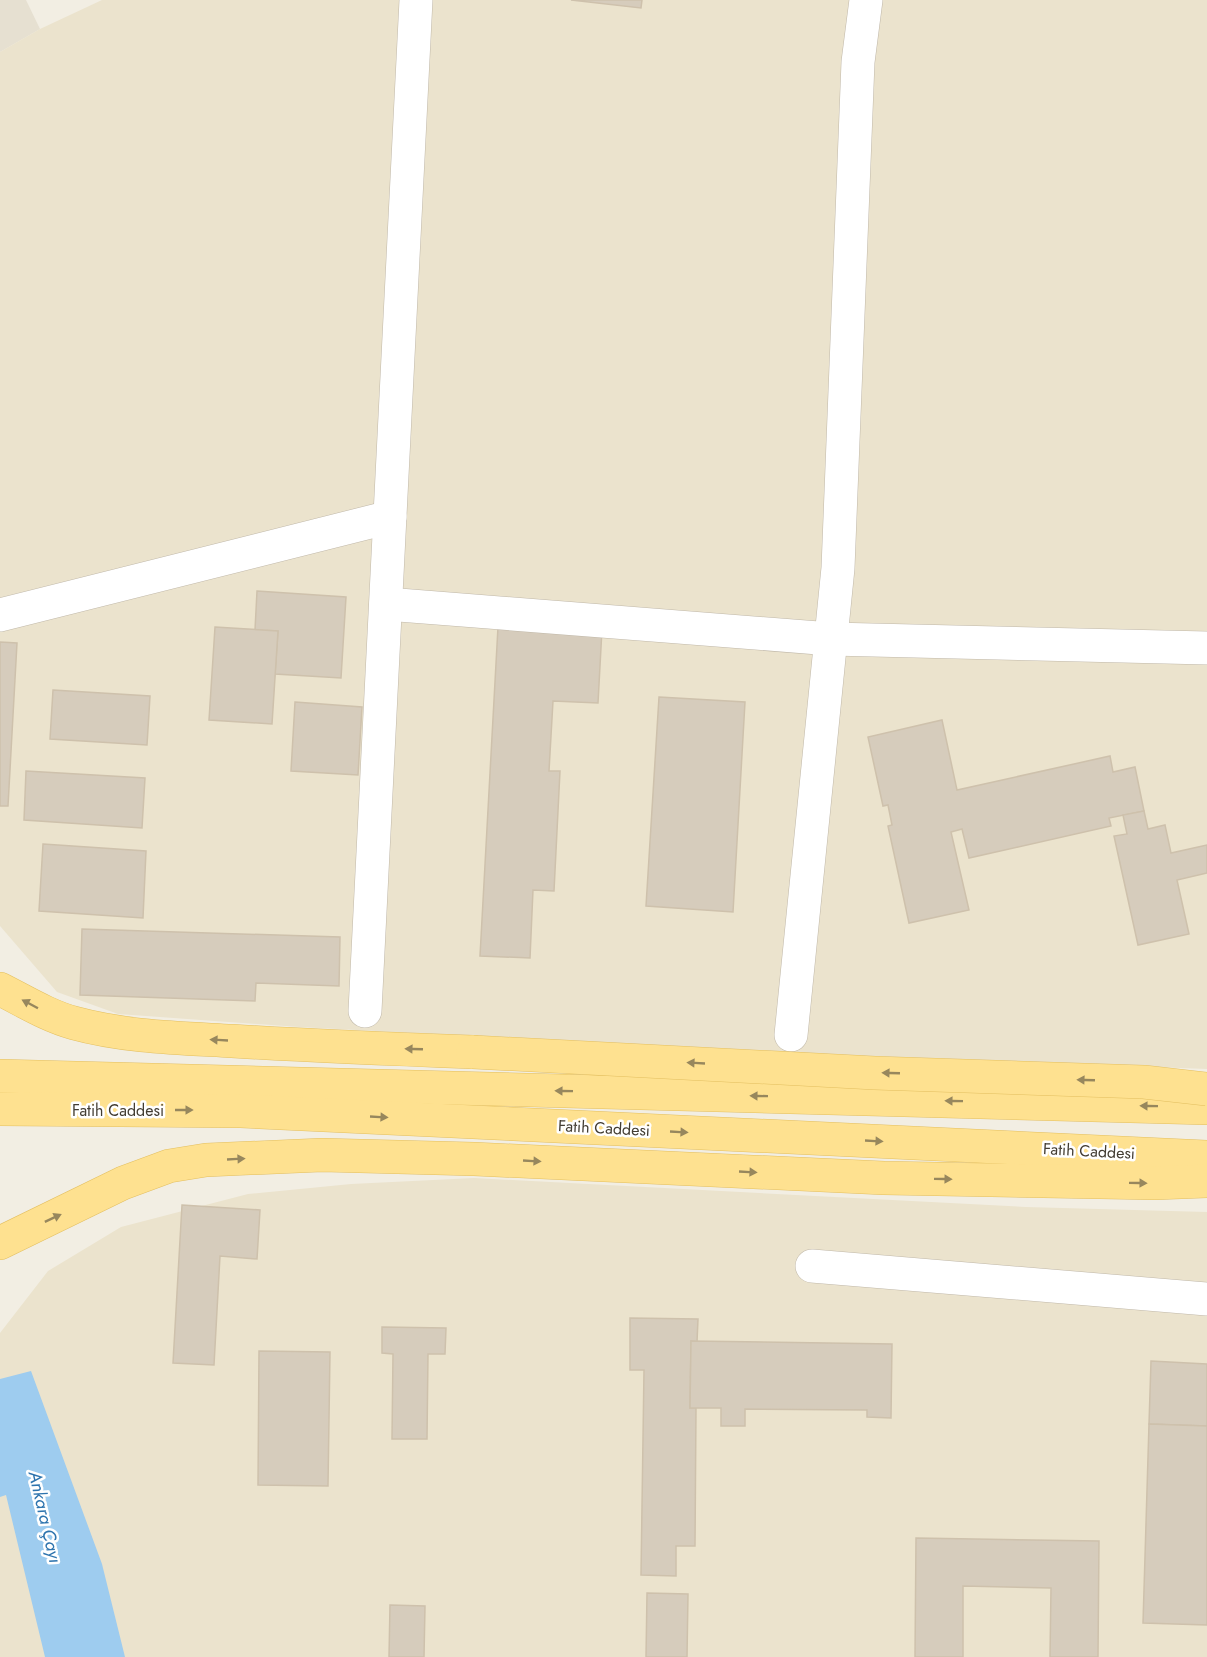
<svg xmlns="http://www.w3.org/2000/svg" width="1207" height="1657" viewBox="0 0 1207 1657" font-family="Jost,sans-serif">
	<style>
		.residential { fill: #e6e0d1 }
		.education { fill: #ebe3cd }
		.water { fill: #9eccef }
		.building { fill: #d6ccbc; stroke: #cec1ac; stroke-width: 1.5 }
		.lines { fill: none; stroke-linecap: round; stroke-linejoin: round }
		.minor-casing { stroke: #c0b8a9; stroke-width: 34 }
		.major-casing { stroke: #e3bf60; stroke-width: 34 }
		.minor { stroke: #fff; stroke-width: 33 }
		.major { stroke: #fee190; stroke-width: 33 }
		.major-bridge-casing { stroke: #e3bf60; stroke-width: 34; stroke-linecap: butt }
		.major-bridge { stroke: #fee190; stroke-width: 33 }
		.oneway { fill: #97875d }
		.labels { text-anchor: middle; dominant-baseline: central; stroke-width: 5; stroke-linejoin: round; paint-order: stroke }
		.street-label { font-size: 16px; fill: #433d33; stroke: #fff }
		.water-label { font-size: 18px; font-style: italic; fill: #2e74ae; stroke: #fff }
	</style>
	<rect width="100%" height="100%" fill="#f2eee3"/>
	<polygon class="residential" points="0,0 26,0 40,29 0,52"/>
	<g class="education">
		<polygon points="102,0 1207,0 1207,1069 836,1055 299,1027 118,1014 57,992 0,926 0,52 40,29"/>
		<polygon points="474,1178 1026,1207 1207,1212 1207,1657 0,1657 0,1333 48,1271 121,1227 248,1194 351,1184"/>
	</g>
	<polygon class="water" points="31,1371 102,1564 125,1657 45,1657 6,1495 0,1497 0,1379"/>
	<g class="building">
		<polygon points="571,0 642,0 641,8"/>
		<polygon points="257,591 346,597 341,678 275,674 278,631 255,630"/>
		<polygon points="215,627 278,631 272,724 209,720"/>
		<polygon points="498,627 602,629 598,703 553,701 549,771 560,771 554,891 533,890 530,958 480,956"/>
		<polygon points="0,642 17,643 8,806 0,806"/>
		<polygon points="53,690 150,696 147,745 50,739"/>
		<polygon points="659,697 745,702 733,912 646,906"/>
		<polygon points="295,702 362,707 358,775 291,771"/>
		<polygon points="942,720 957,790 1110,756 1113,772 1135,767 1144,811 1109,818 1111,826 969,858 962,829 951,832 969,910 909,923 888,826 892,825 888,805 883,806 868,737"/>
		<polygon points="26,771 145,778 142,828 24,820"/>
		<polygon points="1144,811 1148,829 1165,825 1171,853 1207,845 1207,873 1177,880 1189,934 1138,945 1114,836 1127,834 1123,815"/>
		<polygon points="43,844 146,851 143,918 39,911"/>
		<polygon points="82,929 340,937 339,986 256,983 255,1001 80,995"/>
		<polygon points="182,1205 260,1210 257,1259 220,1256 214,1365 173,1363"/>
		<polygon points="630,1318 698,1319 697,1342 691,1341 690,1408 696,1408 695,1546 676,1546 676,1576 641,1575 644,1370 630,1370"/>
		<polygon points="382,1327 446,1328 445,1354 428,1354 427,1439 392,1439 393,1354 382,1353"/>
		<polygon points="691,1341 892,1344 891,1418 867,1417 867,1410 745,1409 745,1426 721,1426 721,1408 690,1408"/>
		<polygon points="259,1351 330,1352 328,1486 258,1485"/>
		<polygon points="1151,1361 1207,1364 1207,1426 1149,1424"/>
		<polygon points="1149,1424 1207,1426 1207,1625 1143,1623"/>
		<polygon points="916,1538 1099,1541 1098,1657 1050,1657 1051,1588 963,1586 963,1657 915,1657"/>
		<polygon points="647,1593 688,1594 687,1657 646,1657"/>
		<polygon points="390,1605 425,1606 424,1657 389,1657"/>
	</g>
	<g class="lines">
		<g class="minor-casing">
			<g id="minor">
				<polyline points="386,604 831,639 1207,648"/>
				<polyline points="0,615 390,517"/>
				<polyline points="365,1011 416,0"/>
				<polyline points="791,1035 838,568 858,62 866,0"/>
				<polyline points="812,1266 1207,1299"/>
			</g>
		</g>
		<g class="major-casing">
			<g id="major">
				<path d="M0 989C24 1001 48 1016 74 1023 125 1037 179 1038 232 1041 312 1046 392 1049 473 1052"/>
				<polyline points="0,1076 1207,1108"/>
				<polyline points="0,1109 241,1111 1207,1157"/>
				<polyline points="0,1243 123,1183 169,1166 206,1160 322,1155 474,1159 884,1178 1155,1183 1207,1181"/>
			</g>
		</g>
		<use href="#minor" class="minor"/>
		<use href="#major" class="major"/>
		<g class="major-bridge-casing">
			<polyline id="major-bridge" points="473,1052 875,1073 1144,1082 1207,1089"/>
		</g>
		<use href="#major-bridge" class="major-bridge"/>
	</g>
	<defs><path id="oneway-solid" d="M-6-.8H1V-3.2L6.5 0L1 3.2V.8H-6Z" transform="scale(1.5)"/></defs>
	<g class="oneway">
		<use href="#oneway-solid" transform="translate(30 1004) rotate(-152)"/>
		<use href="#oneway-solid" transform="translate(219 1040) rotate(-177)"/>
		<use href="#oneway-solid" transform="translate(414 1049) rotate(-178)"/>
		<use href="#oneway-solid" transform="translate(696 1063) rotate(-177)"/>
		<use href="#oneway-solid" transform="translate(891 1073) rotate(-178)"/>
		<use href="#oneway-solid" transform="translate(1086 1080) rotate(-178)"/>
		<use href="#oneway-solid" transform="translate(564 1091) rotate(-179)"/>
		<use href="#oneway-solid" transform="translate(759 1096) rotate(-179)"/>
		<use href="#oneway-solid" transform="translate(954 1101) rotate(-179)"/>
		<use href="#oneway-solid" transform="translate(1149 1106) rotate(-179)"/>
		<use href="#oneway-solid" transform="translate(184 1110)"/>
		<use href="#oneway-solid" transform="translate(379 1117) rotate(3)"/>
		<use href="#oneway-solid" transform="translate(679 1132) rotate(3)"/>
		<use href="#oneway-solid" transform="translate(874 1141) rotate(3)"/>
		<use href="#oneway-solid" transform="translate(236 1159) rotate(-3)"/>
		<use href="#oneway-solid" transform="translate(532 1161) rotate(3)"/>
		<use href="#oneway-solid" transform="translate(748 1172) rotate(3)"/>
		<use href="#oneway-solid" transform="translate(943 1179) rotate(1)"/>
		<use href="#oneway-solid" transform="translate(1138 1183) rotate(1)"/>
		<use href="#oneway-solid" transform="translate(53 1218) rotate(-25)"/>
	</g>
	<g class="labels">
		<g class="street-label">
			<text x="118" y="1110">Fatih Caddesi</text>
			<text transform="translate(604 1128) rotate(3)">Fatih Caddesi</text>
			<text transform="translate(1089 1151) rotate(3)">Fatih Caddesi</text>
		</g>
		<g class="water-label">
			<text transform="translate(45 1517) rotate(77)">Ankara Çayı</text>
		</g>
	</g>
</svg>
